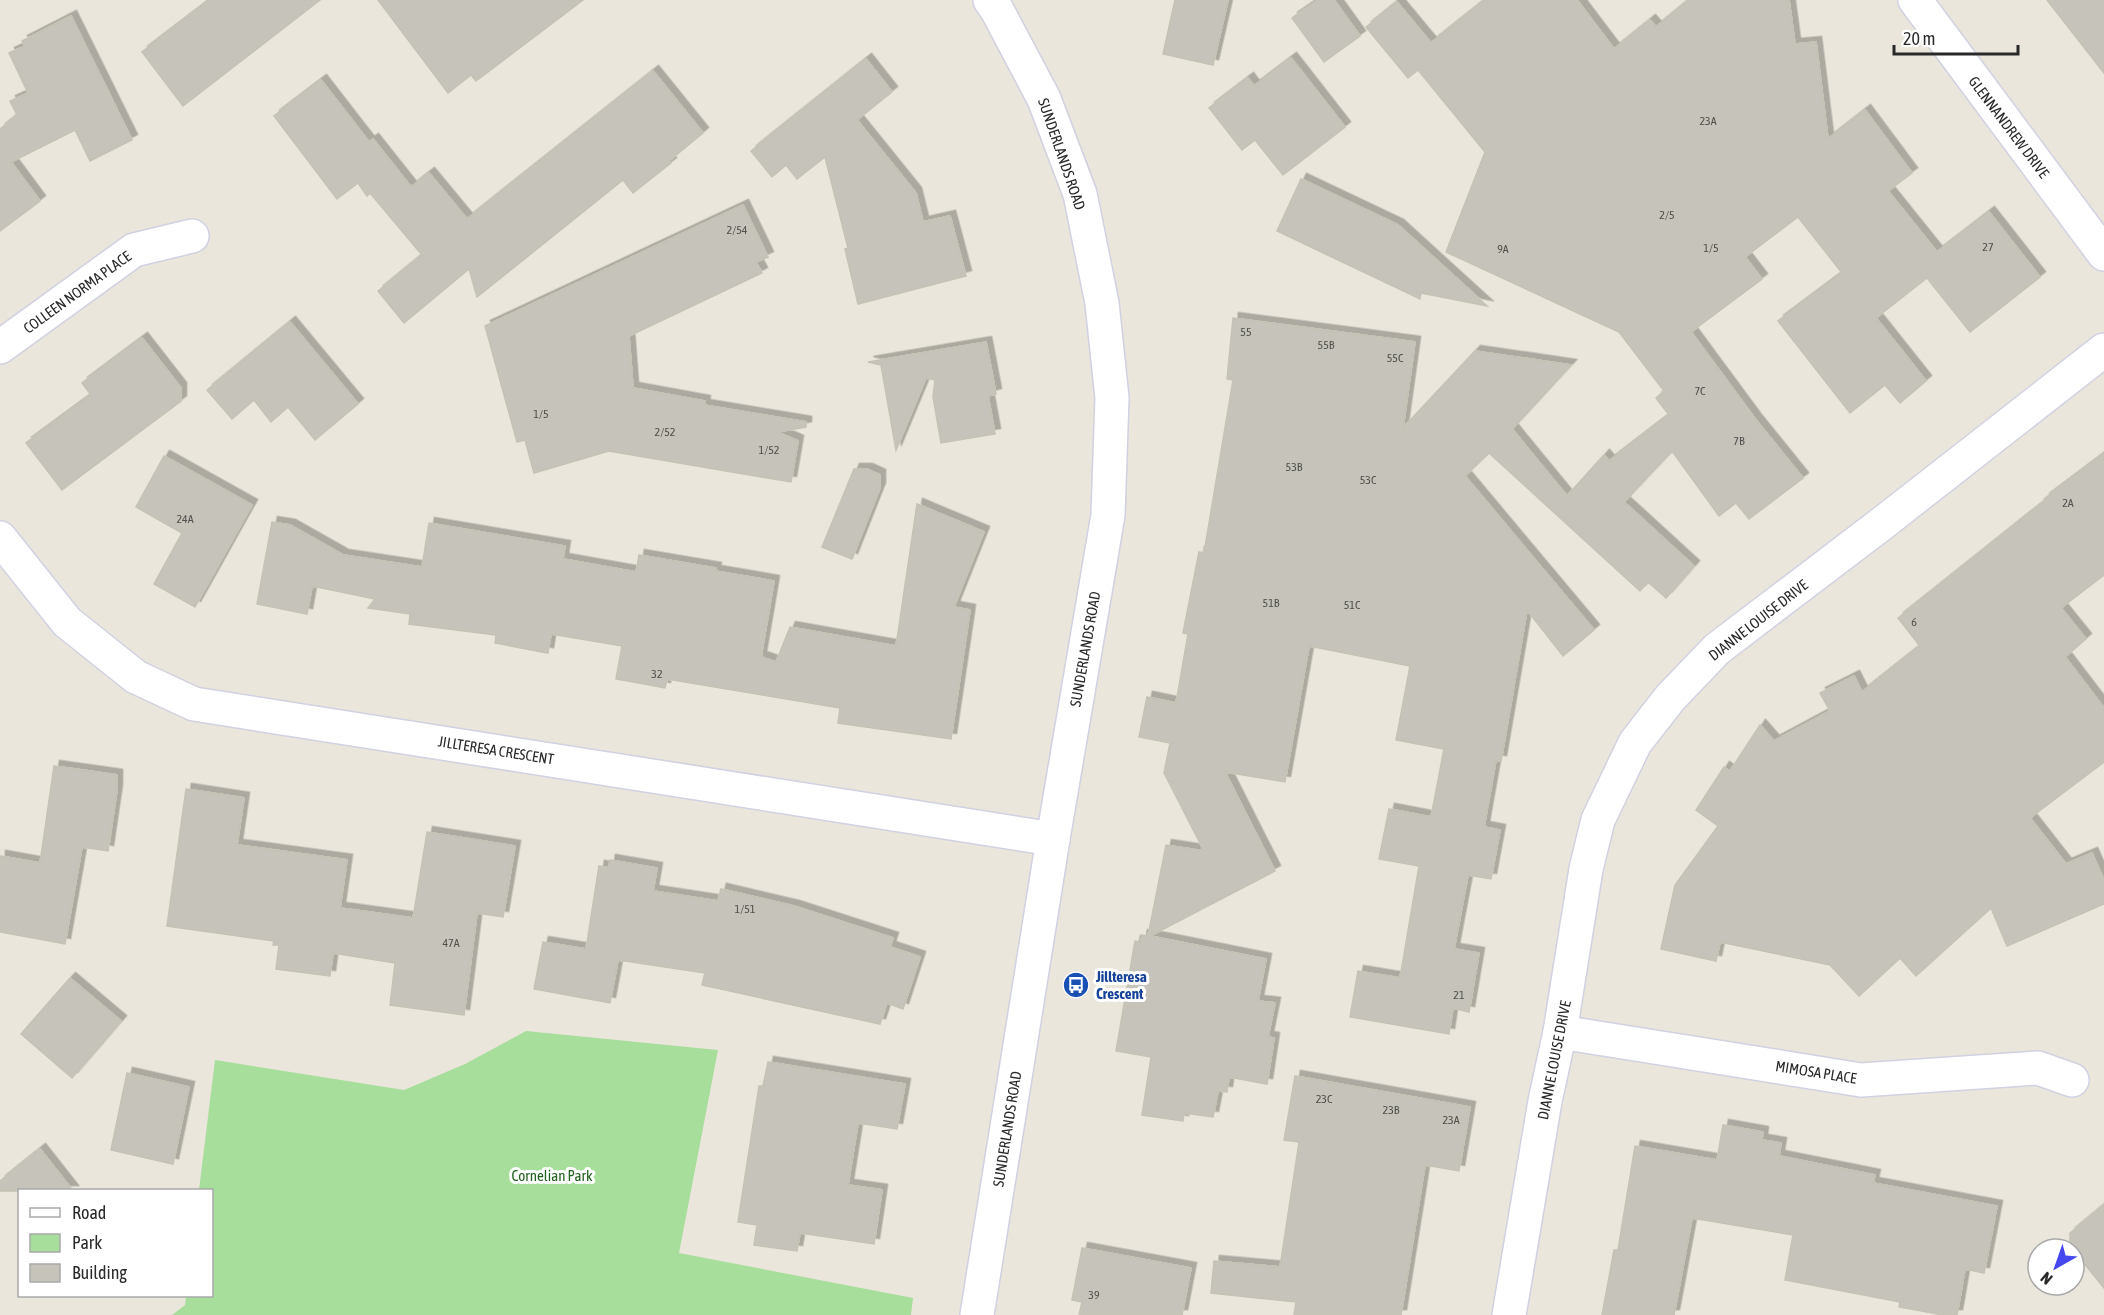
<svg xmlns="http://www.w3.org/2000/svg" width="2104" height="1315" viewBox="0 0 2104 1315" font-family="'Asap Condensed',sans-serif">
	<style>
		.green { fill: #a7de9b }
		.building { fill: #c6c4ba; stroke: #c5c2b5; stroke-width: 1.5; filter: url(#shadow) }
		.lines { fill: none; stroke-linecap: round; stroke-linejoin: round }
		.minor-casing { stroke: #d1d1e1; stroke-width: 36 }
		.minor { stroke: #fff; stroke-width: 33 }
		.labels { text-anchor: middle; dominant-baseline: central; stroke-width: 6; stroke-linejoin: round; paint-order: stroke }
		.number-label { font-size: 12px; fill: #50504d }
		.street-label { font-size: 15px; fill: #292929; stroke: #fff }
		.transit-label { font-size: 15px; font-weight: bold; fill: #164399; stroke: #fff; text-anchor: start }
		.park-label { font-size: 15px; fill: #21611e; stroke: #fff }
	</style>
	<defs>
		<filter id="shadow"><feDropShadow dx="5.5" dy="-5.5" stdDeviation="0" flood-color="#0004"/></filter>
	</defs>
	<rect width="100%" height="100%" fill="#eae6db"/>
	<polygon class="green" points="526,1031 718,1050 679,1253 913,1298 911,1315 172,1315 185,1305 186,1296 212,1296 212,1190 199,1190 215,1060 404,1090 465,1064"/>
	<g class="building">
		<polygon points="210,0 320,0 183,106 142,52"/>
		<polygon points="378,0 583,0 476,81 471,75 448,93"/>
		<polygon points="1175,0 1228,0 1213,65 1163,54"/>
		<polygon points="1318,0 1334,0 1360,36 1324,62 1292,18"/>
		<polygon points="1485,0 1577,0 1614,49 1650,20 1656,27 1689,0 1789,0 1795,44 1816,42 1828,139 1865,110 1912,173 1888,191 1937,252 1989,212 2040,277 1970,332 1927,278 1876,318 1926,381 1900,403 1885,385 1850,413 1778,321 1842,273 1798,217 1745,257 1762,279 1691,332 1756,420 1803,478 1749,519 1736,503 1719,516 1672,451 1624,502 1694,566 1666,598 1648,582 1640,591 1489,453 1465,476 1594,630 1563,656 1527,610 1501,761 1496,760 1484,827 1500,830 1491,879 1468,875 1454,949 1479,953 1469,1012 1453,1008 1449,1034 1350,1017 1358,971 1400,978 1419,866 1379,859 1389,809 1431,817 1444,749 1396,740 1410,666 1309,646 1285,782 1225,772 1275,871 1150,936 1266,959 1258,1001 1275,1003 1268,1037 1274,1038 1267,1084 1229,1077 1227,1092 1218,1091 1213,1117 1184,1113 1183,1121 1142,1115 1151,1057 1116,1051 1135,941 1141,942 1142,935 1148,936 1166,845 1204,851 1164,773 1170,743 1139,737 1147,697 1176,703 1188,634 1183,633 1199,552 1204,553 1233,380 1227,379 1233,318 1415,342 1403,428 1475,351 1571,365 1512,429 1567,496 1604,455 1609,461 1669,415 1656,398 1664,391 1619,332 1446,252 1485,152 1418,70 1408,78 1366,27 1397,2 1431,43"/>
		<polygon points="2047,0 2104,0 2104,73"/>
		<polygon points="71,16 132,140 90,161 75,130 11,162 40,201 0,231 0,129 17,115 10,101 28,93 9,53 25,46 22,41"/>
		<polygon points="1291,58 1345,127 1283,175 1255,140 1242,150 1209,108 1248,78 1254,86"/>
		<polygon points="866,59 892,92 857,120 916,193 923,222 950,216 966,276 858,304 845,249 848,248 825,157 797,179 786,165 772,177 751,151"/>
		<polygon points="653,71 703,133 669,161 671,163 633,193 623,180 477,297 469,269 404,323 378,291 422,255 370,193 367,196 358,183 337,199 274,116 321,80 369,142 373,139 411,187 429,173 467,219"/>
		<polygon points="1301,179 1398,225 1487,306 1421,293 1420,299 1277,231"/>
		<polygon points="743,205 768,257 756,262 762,273 629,336 633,388 705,401 704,405 806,422 806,427 777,432 798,441 791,482 609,451 534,473 525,440 517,442 485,326"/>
		<polygon points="290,322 358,404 315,440 288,407 271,422 254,400 232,419 207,390"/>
		<polygon points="142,338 181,388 181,401 62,490 26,443 91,395 82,383"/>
		<polygon points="986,342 996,394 988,396 995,434 941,443 933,397 935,380 926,378 896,450 881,365 868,362"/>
		<polygon points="2104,454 2104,575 2061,608 2086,639 2065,657 2104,708 2104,762 2030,818 2066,864 2092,853 2104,880 2104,904 2007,946 1991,908 1916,976 1900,958 1859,996 1830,965 1720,942 1716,961 1661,949 1675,885 1718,826 1696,810 1724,767 1730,771 1760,725 1774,741 1830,711 1820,693 1854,676 1862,692 1920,646 1898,618 2045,501 2044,499"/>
		<polygon points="164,456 252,505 195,607 154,584 182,533 136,507"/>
		<polygon points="854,469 867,469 880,475 880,488 852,559 822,547"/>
		<polygon points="917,504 984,532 954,607 970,610 951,739 838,723 840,708 667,679 665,688 616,679 622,646 551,634 548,653 495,643 496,635 409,624 410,614 368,608 375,599 312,586 307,614 257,604 272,522 290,525 343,555 422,567 429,523 565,546 563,559 636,572 639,555 716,568 715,571 774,581 761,657 776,662 790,627 896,646"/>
		<polygon points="54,766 117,775 117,790 108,851 82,847 65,944 0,932 0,856 40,863"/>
		<polygon points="186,789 244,798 237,845 347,860 340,908 413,918 427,832 515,846 503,917 477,913 464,1015 390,1005 395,963 333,953 330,976 276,969 279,945 273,945 274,941 167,926"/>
		<polygon points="610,860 657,868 653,891 718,901 721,889 794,906 893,938 890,947 920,957 903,1009 887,1003 880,1024 702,985 705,973 618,960 610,1003 534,989 543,942 586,949 599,866 609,868"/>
		<polygon points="70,978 121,1021 72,1078 21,1034"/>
		<polygon points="768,1062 905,1084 897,1129 858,1123 848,1185 882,1190 874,1244 800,1233 797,1251 754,1245 757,1225 738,1222 759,1086 763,1086"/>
		<polygon points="127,1073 189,1087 173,1164 111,1150"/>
		<polygon points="1295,1076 1470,1107 1459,1171 1425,1165 1401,1315 1294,1315 1296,1302 1211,1293 1214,1261 1280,1267 1299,1142 1284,1140"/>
		<polygon points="1723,1125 1763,1132 1762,1140 1781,1143 1779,1156 1875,1175 1873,1183 1997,1206 1984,1273 1965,1269 1957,1315 1943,1315 1899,1307 1900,1302 1785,1280 1793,1235 1692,1218 1674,1315 1602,1315 1614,1250 1618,1250 1635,1146 1717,1160"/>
		<polygon points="40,1149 73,1191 0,1191 0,1181"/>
		<polygon points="2104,1205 2104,1288 2070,1246 2070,1233"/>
		<polygon points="1082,1248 1191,1268 1182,1315 1079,1315 1082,1302 1072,1300"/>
	</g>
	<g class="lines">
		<g class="minor-casing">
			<g id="minor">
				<polyline points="1915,0 2104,254"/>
				<polyline points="0,347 134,250 192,236"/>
				<polyline points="0,538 67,622 136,677 194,704 1053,839"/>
				<polyline points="1560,1032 1861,1080 2038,1068 2072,1080"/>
				<polyline points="977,1315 1053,839 1108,515 1112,398 1102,303 1080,194 1044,99 997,10 990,0"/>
				<polyline points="1509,1315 1545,1101 1560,1032 1586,869 1598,820 1635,743 1670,698 1717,649 1884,522 2104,350"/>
			</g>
		</g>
		<use href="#minor" class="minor"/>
	</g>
	<defs>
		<g id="bus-disc" transform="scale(1.35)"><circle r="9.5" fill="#1a4fb4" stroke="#fff"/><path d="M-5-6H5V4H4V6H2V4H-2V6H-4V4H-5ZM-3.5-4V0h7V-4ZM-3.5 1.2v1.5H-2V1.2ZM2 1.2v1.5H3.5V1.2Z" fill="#fff"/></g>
	</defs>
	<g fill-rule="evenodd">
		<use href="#bus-disc" x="1076" y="985"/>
	</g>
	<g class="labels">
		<g class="number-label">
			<text x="1708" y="121">23A</text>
			<text x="1667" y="215">2/5</text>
			<text x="737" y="230">2/54</text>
			<text x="1988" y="247">27</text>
			<text x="1711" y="248">1/5</text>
			<text x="1503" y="249">9A</text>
			<text x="1246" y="332">55</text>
			<text x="1326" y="345">55B</text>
			<text x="1395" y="358">55C</text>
			<text x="1700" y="391">7C</text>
			<text x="541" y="414">1/5</text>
			<text x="665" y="432">2/52</text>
			<text x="1739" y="441">7B</text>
			<text x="769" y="450">1/52</text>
			<text x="1294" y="467">53B</text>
			<text x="1368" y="480">53C</text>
			<text x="2068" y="503">2A</text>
			<text x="185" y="519">24A</text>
			<text x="1271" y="603">51B</text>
			<text x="1352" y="605">51C</text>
			<text x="1914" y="622">6</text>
			<text x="657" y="674">32</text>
			<text x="745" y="909">1/51</text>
			<text x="451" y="943">47A</text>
			<text x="1459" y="995">21</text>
			<text x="1324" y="1099">23C</text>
			<text x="1391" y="1110">23B</text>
			<text x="1451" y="1120">23A</text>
			<text x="1094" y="1295">39</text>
		</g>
		<g class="street-label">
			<text transform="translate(2009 127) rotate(53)">GLENNANDREW DRIVE</text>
			<text transform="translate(1062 154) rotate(71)">SUNDERLANDS ROAD</text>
			<text transform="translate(77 292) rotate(-36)">COLLEEN NORMA PLACE</text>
			<text transform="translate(1758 620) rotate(-38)">DIANNE LOUISE DRIVE</text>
			<text transform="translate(1085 649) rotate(-80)">SUNDERLANDS ROAD</text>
			<text transform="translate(496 750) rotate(9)">JILLTERESA CRESCENT</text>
			<text transform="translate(1554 1060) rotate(-79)">DIANNE LOUISE DRIVE</text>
			<text transform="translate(1816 1072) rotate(9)">MIMOSA PLACE</text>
			<text transform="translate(1007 1129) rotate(-81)">SUNDERLANDS ROAD</text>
		</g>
		<g class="transit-label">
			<text x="1096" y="976">Jillteresa<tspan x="1096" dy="17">Crescent</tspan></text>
		</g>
		<g class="park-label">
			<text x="552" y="1175">Cornelian Park</text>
		</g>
	</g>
	<rect x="18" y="1189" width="195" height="108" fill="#ffffff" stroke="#a9a9a9" stroke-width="1.5"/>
	<rect x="30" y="1208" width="30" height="9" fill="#ffffff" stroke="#a9a9a9" stroke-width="1.5"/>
	<text x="72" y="1219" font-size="18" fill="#292929">Road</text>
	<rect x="30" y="1234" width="30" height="18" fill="#a7de9b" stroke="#a9a9a9" stroke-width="1.5"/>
	<text x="72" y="1249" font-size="18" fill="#292929">Park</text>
	<rect x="30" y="1264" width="30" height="18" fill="#c6c4ba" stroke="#a9a9a9" stroke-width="1.5"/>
	<text x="72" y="1279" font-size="18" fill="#292929">Building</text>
	<g transform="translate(2056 1267) rotate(220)"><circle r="28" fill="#ffffff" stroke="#a9a9a9" stroke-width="1.5"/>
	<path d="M0-4.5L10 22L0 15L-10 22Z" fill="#4448ee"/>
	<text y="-9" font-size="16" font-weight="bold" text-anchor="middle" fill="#292929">N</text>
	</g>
	<path d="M1894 45v9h124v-9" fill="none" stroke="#292929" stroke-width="3"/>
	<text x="1903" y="45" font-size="18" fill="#292929" stroke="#ffffff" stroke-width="4.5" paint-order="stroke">20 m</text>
</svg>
